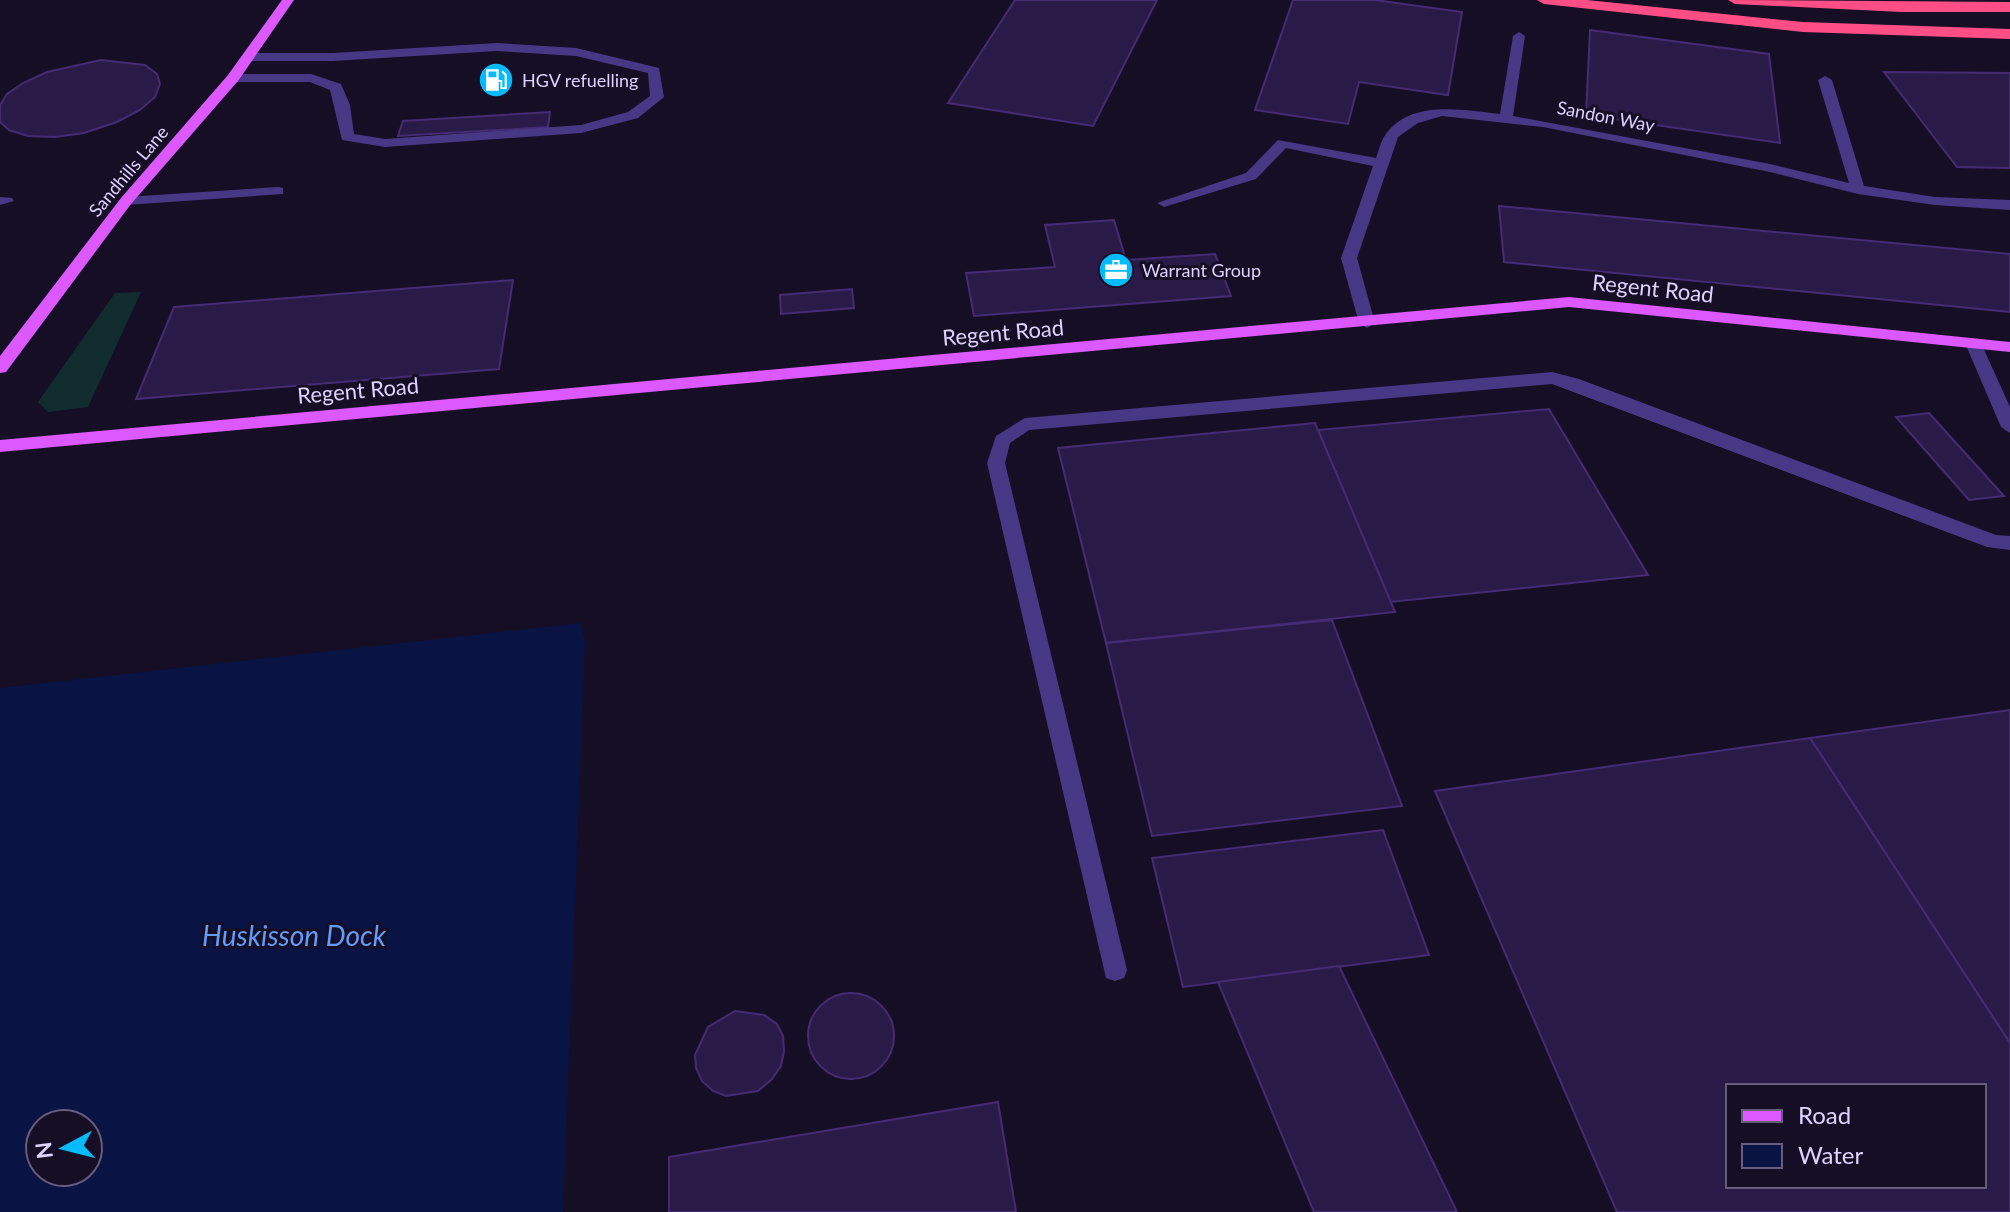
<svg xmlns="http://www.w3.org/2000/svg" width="2010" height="1212" viewBox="0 0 2010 1212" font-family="Lato,sans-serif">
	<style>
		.green { fill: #112c2f }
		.water { fill: #091444; fill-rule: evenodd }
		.building { fill: #2a1a47; stroke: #452b73; stroke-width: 2; fill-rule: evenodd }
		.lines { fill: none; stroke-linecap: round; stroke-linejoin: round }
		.minor { fill: #473885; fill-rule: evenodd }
		.major { fill: #dc59ff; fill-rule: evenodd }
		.highway { fill: #ff4d86; fill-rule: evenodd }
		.labels { text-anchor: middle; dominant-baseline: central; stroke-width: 6; stroke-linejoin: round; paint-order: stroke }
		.far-poi-label { font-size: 18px; fill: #dfd2ff; stroke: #160e25; text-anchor: start }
		.far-street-label { font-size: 18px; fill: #dfd2ff; stroke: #160e25 }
		.street-label { font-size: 22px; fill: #dfd2ff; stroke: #160e25 }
		.near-water-label { font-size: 28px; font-style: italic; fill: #609cff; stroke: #160e25 }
	</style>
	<rect width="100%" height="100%" fill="#160e25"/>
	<polygon class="green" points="141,292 88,407 48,412 38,402 115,293"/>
	<path class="water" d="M581 623 585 642 563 1212H0V688ZM40 1124H88V1172H40Z"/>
	<g class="building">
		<polygon points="1015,0 1157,0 1093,126 948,103"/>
		<polygon points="1293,0 1375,0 1462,12 1448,95 1359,82 1348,124 1255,110"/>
		<polygon points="1590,30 1769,54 1780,143 1586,115"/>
		<polygon points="101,60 145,65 157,74 160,84 155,97 140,110 117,122 84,133 55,137 28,136 9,130 0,122 0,105 7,94 23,83 47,72"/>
		<polygon points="1884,72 2010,73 2010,168 1957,167"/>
		<polygon points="550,112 548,127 398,136 403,121"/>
		<polygon points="1499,206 2010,254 2010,312 1504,262"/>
		<polygon points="1114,220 1126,260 1215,254 1231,296 974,316 966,273 1055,267 1045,225"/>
		<polygon points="513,280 499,369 136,399 174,307"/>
		<polygon points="852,289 854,308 781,314 780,295"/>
		<polygon points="1549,409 1648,575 1390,602 1318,430"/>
		<polygon points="1929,413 2004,496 1969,500 1896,417"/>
		<polygon points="1315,423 1395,612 1106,643 1058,448"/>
		<polygon points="1332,620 1402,806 1152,836 1106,643"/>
		<polygon points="2010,710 2010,1043 1810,738"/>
		<path d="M1810 738 2010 1043V1212H1617L1435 791ZM1728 1086H1984V1186H1728Z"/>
		<polygon points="1383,830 1429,955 1183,987 1152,858"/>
		<polygon points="1339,966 1457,1212 1314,1212 1218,982"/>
		<circle cx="851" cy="1036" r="43"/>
		<polygon points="735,1011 764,1015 777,1024 783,1036 784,1051 781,1066 772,1079 758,1091 726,1096 713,1091 702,1081 696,1068 695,1055 708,1027"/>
		<polygon points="998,1102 1016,1212 669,1212 669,1157"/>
	</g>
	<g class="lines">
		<g class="minor">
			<path d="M1519 32 1525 36 1513 116 1770 164 1849 183 1818 80 1825 76 1832 80 1864 186 1935 197 2010 200V210L1935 205 1858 194 1770 172 1543 127 1442 116 1418 123 1398 137 1357 258 1375 323 1367 328 1359 323 1341 258 1373 166 1286 148 1256 179 1164 207 1157 203 1246 173 1278 140 1376 158C1379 150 1381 140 1386 134 1411 99 1464 110 1500 114L1513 36Z"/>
			<polygon points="497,43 576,48 659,68 664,97 638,118 581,133 385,147 342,140 330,90 310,82 233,82 226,78 233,74 311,74 341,84 350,105 354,134 385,139 581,125 628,112 650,96 648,73 576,56 497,51 333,61 248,61 241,57 248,53 333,53"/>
			<polygon points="278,187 283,188 283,194 126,205 119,201 126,197"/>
			<polygon points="0,197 12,198 14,201 0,205"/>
			<polygon points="1973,338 1981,343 2010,407 2010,433 2001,427 1965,343"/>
			<polygon points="1552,372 1579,379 1996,535 2010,536 2010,550 1987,547 1552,384 1029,430 1010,443 1005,463 1127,970 1124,978 1115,981 1106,978 987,463 996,436 1025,418"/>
		</g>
		<g class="major">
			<polygon points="282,0 294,0 238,81 131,204 6,372 0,373 0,356 121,198 228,75"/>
			<polygon points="1569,297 2010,342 2010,352 1569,307 0,452 0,440"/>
		</g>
		<g class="highway">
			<polygon points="1537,0 1587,0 1803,22 2010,29 2010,39 1803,32 1544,4"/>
			<polygon points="1728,0 2010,2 2010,12 1902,12 1735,4"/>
		</g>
	</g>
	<defs>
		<g id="fuel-disc" transform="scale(1.8)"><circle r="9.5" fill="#00bbfd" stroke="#160e25"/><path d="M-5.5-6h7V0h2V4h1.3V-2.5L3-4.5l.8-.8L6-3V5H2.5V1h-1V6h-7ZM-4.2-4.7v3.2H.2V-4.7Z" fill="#fff"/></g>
		<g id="office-disc" transform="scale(1.8)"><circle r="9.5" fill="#00bbfd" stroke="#160e25"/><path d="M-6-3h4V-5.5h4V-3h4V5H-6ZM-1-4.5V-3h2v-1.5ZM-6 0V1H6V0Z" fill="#fff"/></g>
	</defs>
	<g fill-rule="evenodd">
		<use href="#fuel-disc" x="496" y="80"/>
		<use href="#office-disc" x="1116" y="270"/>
	</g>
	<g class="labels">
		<g class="far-poi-label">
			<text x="522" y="80">HGV refuelling</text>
			<text x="1142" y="270">Warrant Group</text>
		</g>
		<g class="far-street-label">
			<text transform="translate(1606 116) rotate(11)">Sandon Way</text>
			<text transform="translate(128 171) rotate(-50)">Sandhills Lane</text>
		</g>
		<g class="street-label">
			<text transform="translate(1653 288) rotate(6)">Regent Road</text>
			<text transform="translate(1003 332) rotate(-5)">Regent Road</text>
			<text transform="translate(358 390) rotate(-5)">Regent Road</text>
		</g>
		<g class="near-water-label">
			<text x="294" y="935">Huskisson Dock</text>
		</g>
	</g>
	<rect x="1726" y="1084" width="260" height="104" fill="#160e25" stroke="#665c7c" stroke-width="2"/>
	<rect x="1742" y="1110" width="40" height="12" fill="#dc59ff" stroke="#665c7c" stroke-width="2"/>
	<text x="1798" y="1124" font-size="24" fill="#dfd2ff">Road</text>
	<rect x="1742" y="1144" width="40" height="24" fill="#091444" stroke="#665c7c" stroke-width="2"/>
	<text x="1798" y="1164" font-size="24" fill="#dfd2ff">Water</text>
	<g transform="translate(64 1148) rotate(263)"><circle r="38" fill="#160e25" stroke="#665c7c" stroke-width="2"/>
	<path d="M0-6L14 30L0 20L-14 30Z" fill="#00bbfd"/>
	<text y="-12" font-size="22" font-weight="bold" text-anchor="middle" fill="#dfd2ff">N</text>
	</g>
</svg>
